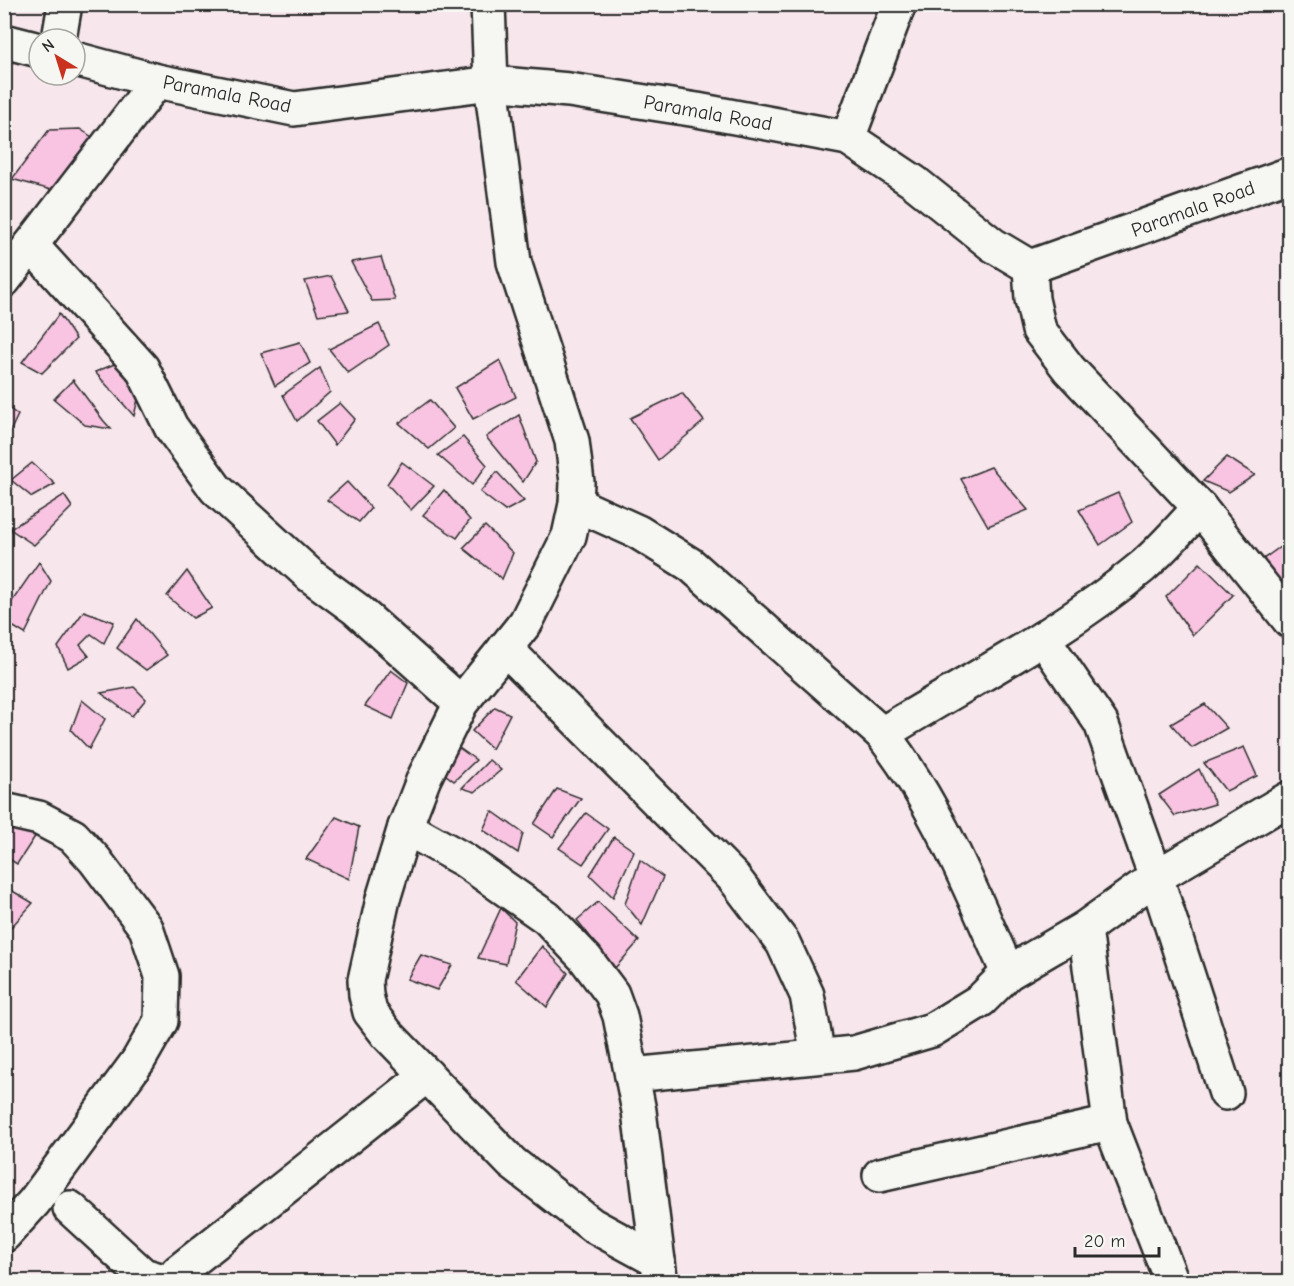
<svg xmlns="http://www.w3.org/2000/svg" width="1294" height="1286" viewBox="0 0 1294 1286" font-family="'Comic Neue',sans-serif">
	<style>
		.building { fill: #f8c4e1; stroke: #2b2b2b; stroke-width: 1.5 }
		.lines { fill: none; stroke-linecap: round; stroke-linejoin: round }
		.street-casing { stroke: #2b2b2b; stroke-width: 38 }
		.street { stroke: #f6f6f2; stroke-width: 33 }
		.labels { text-anchor: middle; dominant-baseline: central; stroke-width: 4.5; stroke-linejoin: round; paint-order: stroke }
		.street-label { font-size: 20px; fill: #2b2b2b; stroke: #f6f6f2 }
	</style>
	<rect width="100%" height="100%" fill="#f7e7ed"/>
	<filter id="ink" filterUnits="userSpaceOnUse"><feTurbulence type="fractalNoise" baseFrequency=".0167" numOctaves="2"/><feDisplacementMap in="SourceGraphic" scale="12" xChannelSelector="R" yChannelSelector="G"/><feConvolveMatrix kernelMatrix="1 2 1 2 8 2 1 2 1" color-interpolation-filters="sRGB"/></filter>
	<g filter="url(#ink)">
		<g class="building">
			<polygon points="80,129 98,141 58,192 12,179 49,130"/>
			<polygon points="381,257 395,300 372,301 351,262"/>
			<polygon points="331,276 349,311 318,315 305,281"/>
			<polygon points="59,314 76,339 42,373 22,362"/>
			<polygon points="379,324 389,345 348,373 329,349"/>
			<polygon points="300,342 310,363 275,386 261,353"/>
			<polygon points="500,360 516,397 473,419 455,388"/>
			<polygon points="117,363 139,395 134,416 95,372"/>
			<polygon points="320,368 330,392 297,421 283,395"/>
			<polygon points="73,380 103,420 111,429 85,425 54,399"/>
			<polygon points="682,393 704,421 658,460 630,418"/>
			<polygon points="430,400 454,428 429,449 399,423"/>
			<polygon points="340,403 355,419 335,445 317,421"/>
			<polygon points="4,405 18,415 5,442 4,442"/>
			<polygon points="519,415 536,462 523,482 486,437"/>
			<polygon points="463,437 487,465 472,485 438,455"/>
			<polygon points="1227,457 1255,475 1229,492 1203,481"/>
			<polygon points="402,462 434,486 411,510 387,484"/>
			<polygon points="32,463 55,484 32,497 11,480"/>
			<polygon points="991,467 1028,510 988,526 961,479"/>
			<polygon points="497,472 524,501 505,511 480,492"/>
			<polygon points="347,482 371,508 359,522 327,500"/>
			<polygon points="444,490 470,520 457,538 423,515"/>
			<polygon points="1118,493 1132,522 1100,545 1079,510"/>
			<polygon points="64,495 72,507 34,545 10,529"/>
			<polygon points="485,526 513,553 502,579 463,548"/>
			<polygon points="1280,547 1290,558 1290,593 1279,598 1252,567"/>
			<polygon points="39,562 51,581 25,634 4,621 4,613"/>
			<polygon points="1200,563 1233,595 1193,635 1166,597"/>
			<polygon points="187,571 212,608 193,618 167,596"/>
			<polygon points="84,611 114,622 104,643 91,634 80,645 89,656 68,668 58,647"/>
			<polygon points="137,619 167,655 146,670 117,648"/>
			<polygon points="391,670 408,683 393,719 365,706"/>
			<polygon points="134,687 146,699 132,716 101,693"/>
			<polygon points="82,700 105,719 89,749 71,730"/>
			<polygon points="1205,704 1227,728 1192,748 1171,724"/>
			<polygon points="495,707 510,714 492,749 472,731"/>
			<polygon points="455,745 476,760 454,781 437,768"/>
			<polygon points="1244,747 1257,776 1226,791 1204,763"/>
			<polygon points="489,760 501,770 475,792 462,788"/>
			<polygon points="1199,769 1215,804 1175,816 1159,795"/>
			<polygon points="557,789 581,798 553,837 534,824"/>
			<polygon points="492,811 523,833 518,853 483,830"/>
			<polygon points="586,813 608,829 583,864 559,848"/>
			<polygon points="336,817 359,827 349,879 306,859"/>
			<polygon points="4,822 36,835 17,864 4,856"/>
			<polygon points="614,837 634,851 613,897 590,875"/>
			<polygon points="640,860 663,877 642,925 625,904"/>
			<polygon points="4,886 33,903 4,935"/>
			<polygon points="598,902 639,941 615,968 577,920"/>
			<polygon points="501,908 515,922 506,964 478,958"/>
			<polygon points="542,946 568,973 547,1007 516,980"/>
			<polygon points="421,955 452,965 437,990 407,979"/>
		</g>
		<g class="lines">
			<g class="street-casing">
				<g id="street">
					<polyline points="488,4 491,83 514,262 572,441 577,482 576,504 569,536 526,622 461,703 424,778 405,827 383,899 365,980 366,995 370,1012 387,1034 512,1163 592,1225 658,1261"/>
					<polyline points="59,39 65,4"/>
					<polyline points="4,41 39,50"/>
					<polyline points="75,59 157,81 294,109 491,83 569,90 697,110 848,138 914,182 993,245 1030,267 1290,174"/>
					<polyline points="848,138 899,4"/>
					<polyline points="31,245 142,368 171,427 216,489 311,576 356,609 461,703"/>
					<polyline points="1030,267 1032,299 1039,330 1069,369 1200,508 1290,621"/>
					<polyline points="4,280 157,81"/>
					<path d="M576 504 638 532 691 565 882 734C938 806 971 891 1008 973"/>
					<polyline points="1043,638 1101,723 1156,877 1226,1093"/>
					<polyline points="505,648 734,878 783,943 807,995 818,1056"/>
					<path d="M882 734C970 680 1063 633 1142 567 1163 549 1181 527 1200 508"/>
					<polyline points="4,810 39,818 73,836 95,860 146,928 162,976 161,1021 138,1061 34,1202 4,1235"/>
					<polyline points="405,827 464,860 547,918 585,958 612,994 620,1016 639,1111 660,1277"/>
					<polyline points="1085,928 1110,1123 1172,1282"/>
					<polyline points="632,1075 854,1053 932,1030 981,1000 1008,973 1085,928 1156,877 1290,798"/>
					<polyline points="880,1175 1110,1123"/>
					<polyline points="70,1208 143,1275 167,1282"/>
					<polyline points="178,1282 178,1272 427,1075"/>
				</g>
			</g>
			<use href="#street" class="street"/>
		</g>
	</g>
	<g class="labels">
		<g class="street-label">
			<text transform="translate(227 94) rotate(11)">Paramala Road</text>
			<text transform="translate(708 113) rotate(10)">Paramala Road</text>
			<text transform="translate(1193 209) rotate(-20)">Paramala Road</text>
		</g>
	</g>
	<rect width="1294" height="1286" fill="none" stroke="#f6f6f2" stroke-width="24"/>
	<rect x="12" y="12" width="1270" height="1262" fill="none" stroke="#2b2b2b" stroke-width="2" filter="url(#ink)"/>
	<g transform="translate(57 57) rotate(322)"><circle r="28" fill="#f6f6f2" stroke="#a5a5a2" stroke-width="1.5"/>
	<path d="M0-4.5L10 22L0 15L-10 22Z" fill="#c8321e"/>
	<text y="-9" font-size="16" font-weight="bold" text-anchor="middle" fill="#2b2b2b">N</text>
	</g>
	<path d="M1075 1247v9h84v-9" fill="none" stroke="#2b2b2b" stroke-width="3"/>
	<text x="1084" y="1247" font-size="18" fill="#2b2b2b" stroke="#f6f6f2" stroke-width="4.5" paint-order="stroke">20 m</text>
</svg>
